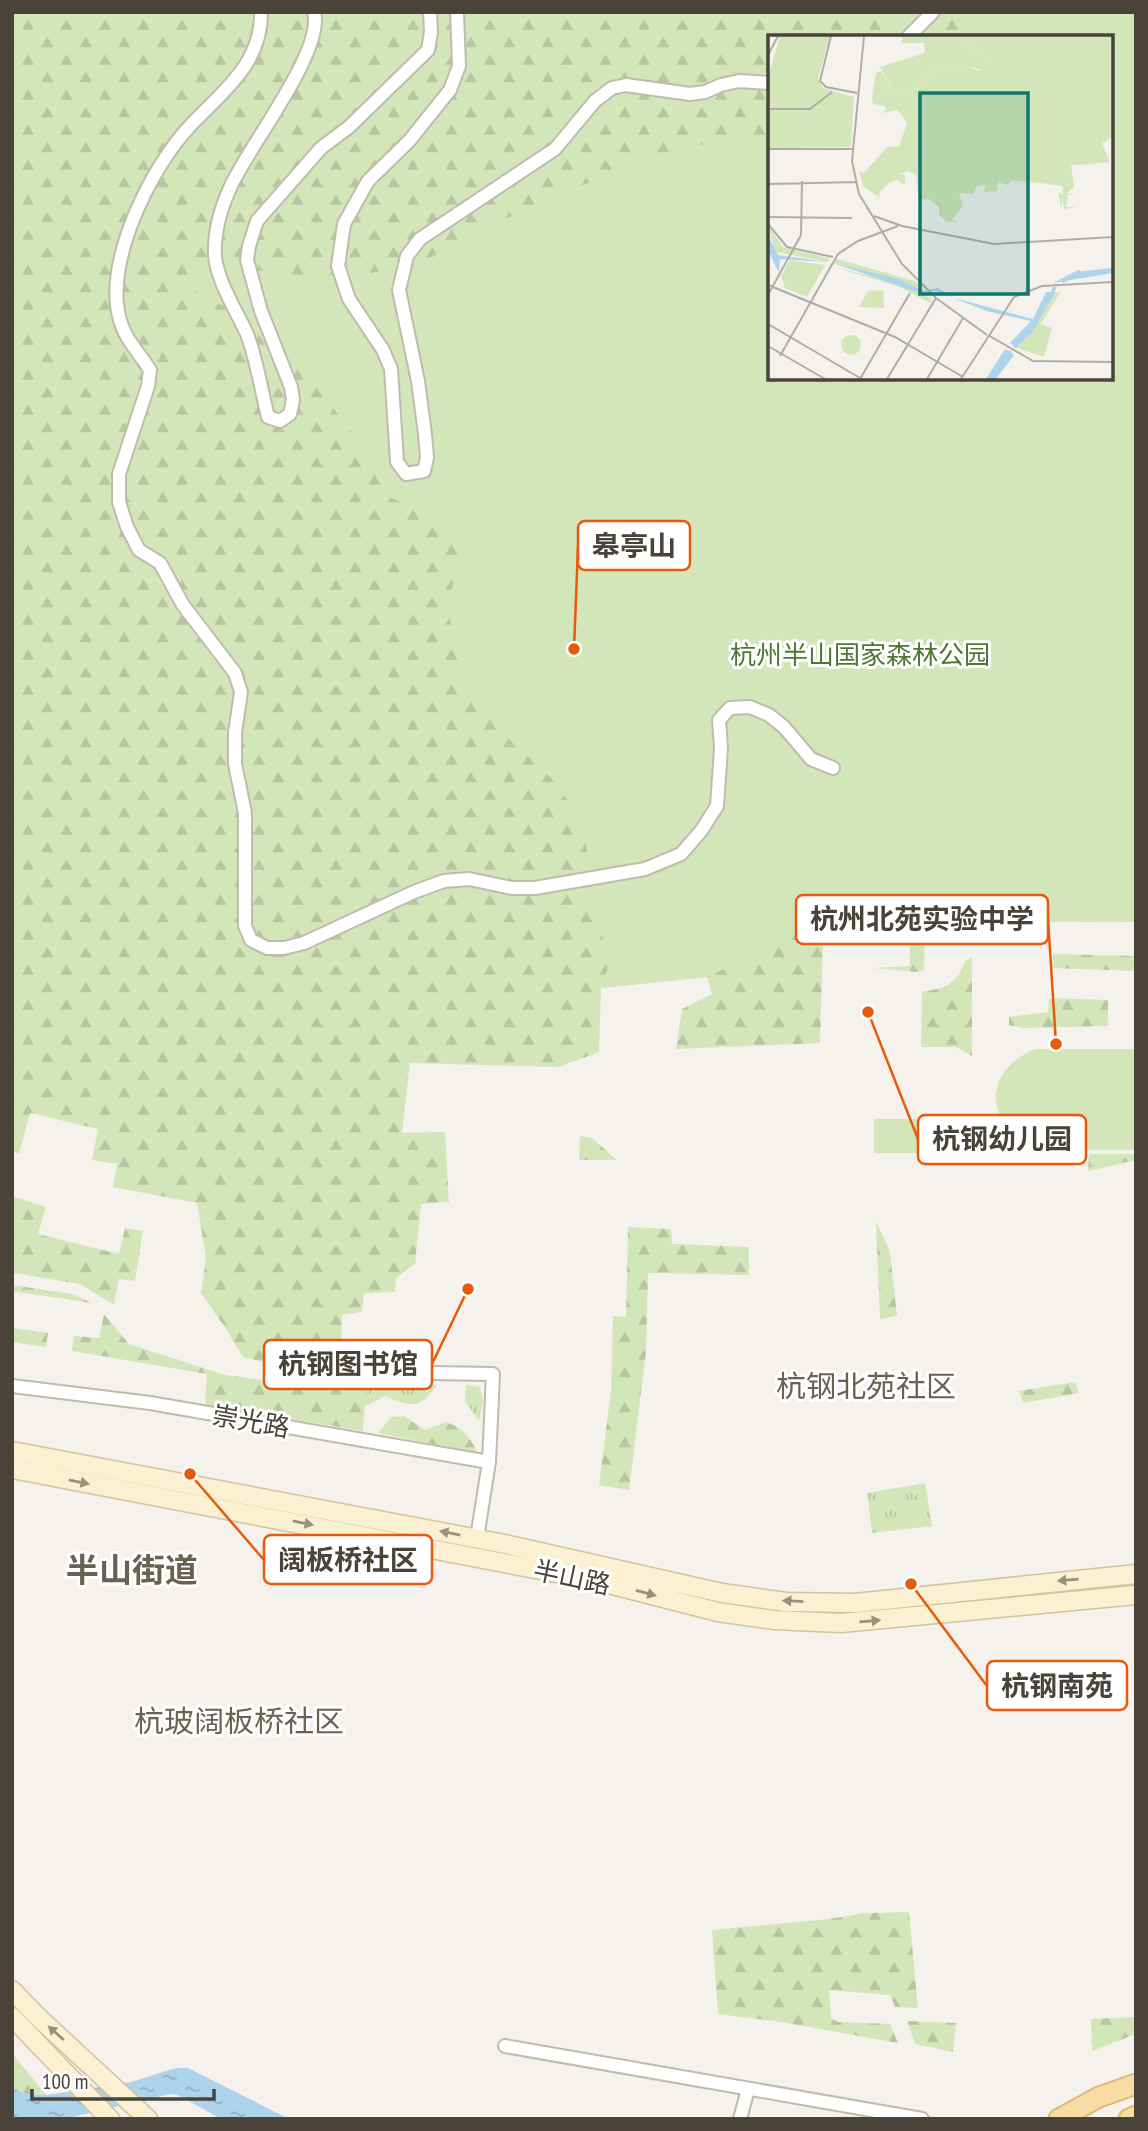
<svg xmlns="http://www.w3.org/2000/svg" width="1148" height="2131" viewBox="0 0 1148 2131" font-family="'PT Sans Narrow','Noto Sans SC',sans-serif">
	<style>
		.grass { fill: url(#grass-tufts) }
		.forest { fill: url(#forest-firs); fill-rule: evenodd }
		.park { fill: #d3e6b9 }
		.water { fill: url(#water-ripples) }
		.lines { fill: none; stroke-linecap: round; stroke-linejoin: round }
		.minor-casing { stroke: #c0baaf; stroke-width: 16 }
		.secondary-casing { stroke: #d1c3a0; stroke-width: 21 }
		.primary-casing { stroke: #dcba74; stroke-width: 23 }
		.minor { stroke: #fff; stroke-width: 12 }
		.secondary { stroke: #fbf0d1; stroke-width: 18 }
		.primary { stroke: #f7dda3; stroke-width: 19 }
		.oneway { fill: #99917e }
		.labels { text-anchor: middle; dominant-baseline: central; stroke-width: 6; stroke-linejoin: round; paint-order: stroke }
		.park-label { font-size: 26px; fill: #4d7831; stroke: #fff }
		.street-label { font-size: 26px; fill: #49433a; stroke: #fff }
		.quarter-label { font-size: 30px; fill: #6b6152; stroke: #fff }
		.district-label { font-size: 33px; font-weight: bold; fill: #6b6152; stroke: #fff }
		.inset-river { fill: none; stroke: #aed4ec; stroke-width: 3.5 }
		.inset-road { fill: none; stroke: #b0aca5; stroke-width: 2 }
		.view { fill: #0f766e; fill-opacity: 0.15; stroke: #0f766e; stroke-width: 3.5 }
		.inset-edge { fill: none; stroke: #49433a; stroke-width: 3.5 }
		.leader { fill: none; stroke: #e8590c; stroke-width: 2.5 }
		.callout-dot { fill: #e8590c; stroke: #fff; stroke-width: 2.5 }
		.callout { fill: #fff; stroke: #e8590c; stroke-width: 2.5 }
		.callout-label { font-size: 28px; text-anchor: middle; font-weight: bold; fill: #49433a }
	</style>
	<defs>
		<pattern id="grass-tufts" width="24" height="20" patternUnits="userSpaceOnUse" patternTransform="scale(1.75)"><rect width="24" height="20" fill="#d3e6b9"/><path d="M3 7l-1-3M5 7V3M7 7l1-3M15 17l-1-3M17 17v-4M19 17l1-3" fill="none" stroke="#b7c6a0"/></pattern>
		<pattern id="forest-firs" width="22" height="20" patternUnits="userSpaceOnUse" patternTransform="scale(1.75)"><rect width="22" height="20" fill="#d3e6b9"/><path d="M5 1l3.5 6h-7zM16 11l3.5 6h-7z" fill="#b7c6a0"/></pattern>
		<pattern id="water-ripples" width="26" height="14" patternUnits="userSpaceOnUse" patternTransform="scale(1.75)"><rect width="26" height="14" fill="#aed4ec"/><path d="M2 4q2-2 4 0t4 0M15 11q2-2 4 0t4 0" fill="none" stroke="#90aec0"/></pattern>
	</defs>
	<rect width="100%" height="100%" fill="#f5f2ed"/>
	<g class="grass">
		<path d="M401 1383 437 1385C421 1410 410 1407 385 1396L364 1407 366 1384Z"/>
		<polygon points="466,1385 480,1387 483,1401 479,1421 465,1401"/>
		<polygon points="925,1483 932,1526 872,1533 867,1493"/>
	</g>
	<g class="forest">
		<path d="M12 12H1136V922L977 921 925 932 823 939 820 1043 676 1049 682 1009 712 994 707 977 601 988 599 1052 559 1067 410 1063 402 1133 445 1132 449 1202 421 1204 415 1264 396 1278 395 1292 364 1293 362 1312 342 1315 341 1343 348 1353H365L377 1342 405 1343 407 1360 387 1363 370 1360 321 1372 289 1369 243 1357 222 1323 201 1293 206 1258 197 1203 113 1187 117 1164 92 1160 98 1129 30 1113 19 1154 12 1151ZM770 37H1111V378H770Z"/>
		<polygon points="910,941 925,942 924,970 917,972 874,968 910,966"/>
		<polygon points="1053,954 1136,956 1136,971 1052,968"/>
		<path d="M972 957V1056L956 1047H921L922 992C946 988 957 984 965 961Z"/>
		<polygon points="1049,998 1108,1000 1108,1026 1022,1028 1009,1025 1009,1017 1048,1012"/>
		<polygon points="580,1136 592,1138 617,1160 579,1160"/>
		<polygon points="1089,1154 1136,1154 1136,1160 1088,1171"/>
		<polygon points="12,1196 46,1207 38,1234 119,1254 125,1228 143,1231 135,1281 119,1279 114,1305 80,1284 12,1273"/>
		<polygon points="876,1221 890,1252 897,1316 880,1319"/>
		<polygon points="628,1227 671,1229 672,1244 749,1247 749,1275 648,1273 646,1352 629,1490 599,1485 611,1391 613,1316 626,1317"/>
		<polygon points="12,1285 72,1294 92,1303 12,1291"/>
		<polygon points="104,1314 129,1344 225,1375 289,1383 336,1385 348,1381 366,1384 363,1431 205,1405 207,1374 72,1351 74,1336 99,1338"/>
		<polygon points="12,1328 48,1333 46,1347 12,1342"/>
		<polygon points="1075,1382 1079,1393 1023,1403 1019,1391"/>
		<path d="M404 1416 425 1430 446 1422C463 1428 470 1437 478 1453L378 1433 391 1417Z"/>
		<polygon points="909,1912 918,2008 895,2007 890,1995 829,1990 831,2018 838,2022 890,2024 898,2043 781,2022 718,2014 712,1930 829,1919 864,1913"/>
		<polygon points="1136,2017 1136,2034 1092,2051 1091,2019"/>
		<polygon points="907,2021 956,2023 953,2052 915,2044"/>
		<polygon points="12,2053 46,2095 26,2094 12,2087"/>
	</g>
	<g class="park">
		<polygon points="982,12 1136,12 1136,922 977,921 925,932 823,939 808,923 748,958 707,977 601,988 610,961 595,913 583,821 552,779 499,730 463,677 447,608 465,538 440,517 389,497 375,461 311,380 264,329 196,291 193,268 225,266 328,279 419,266 459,239 636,162 716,141 770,135 770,378 1111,378 1111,37 962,37"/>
		<path d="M1035 1049H1136V1150H1047C988 1135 975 1075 1035 1049Z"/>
		<polygon points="874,1119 941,1119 942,1153 874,1153"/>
	</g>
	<polygon class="water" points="176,2068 188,2068 289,2119 221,2119 178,2095 171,2094 64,2119 12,2119 12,2087 26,2094 47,2095 131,2082"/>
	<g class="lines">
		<g class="minor-casing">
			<g id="minor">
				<path d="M261 12C262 64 222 92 190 126 151 167 103 263 120 320 125 339 140 354 150 370L148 386 119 474V502L127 527 139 550 160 563 183 605 235 673 241 692 235 733V764L245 813V926L251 940 267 948H284L304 943 414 892 444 881 469 879 512 888H535L645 869 681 854 701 831 717 806 721 748 719 720 730 708 750 707 769 715 784 727 811 759 833 768"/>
				<path d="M314 12C325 51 247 148 230 188 221 208 214 233 215 255 216 279 237 312 247 334 257 361 261 389 268 417L280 421 290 414 293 400 291 387 261 311 247 260 249 246 257 221 321 148 349 127 428 50 431 32 430 12"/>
				<polyline points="457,12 459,66 450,90 409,141 368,181 344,224 338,266 349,299 383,350 391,369 397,462 406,474 424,471 427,458 425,434 418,381 399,290 407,256 420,239 555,149 595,101 612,88 626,85 690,94 705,92 721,85 739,81 770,83"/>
				<polyline points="908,37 933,12"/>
				<polyline points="366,1372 493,1374 489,1462 477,1538"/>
				<polyline points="12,1386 150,1403 489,1462"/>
				<polyline points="505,2046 922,2119"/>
				<polyline points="740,2119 748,2089"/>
			</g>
		</g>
		<g class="secondary-casing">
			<g id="secondary">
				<polyline points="12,1451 505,1544 722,1593 786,1602 855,1603 1136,1574"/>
				<polyline points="12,1469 593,1580 718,1612 774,1620 841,1623 1136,1595"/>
				<polyline points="12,1990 38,2017 148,2119"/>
				<polyline points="12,2017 110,2119"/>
			</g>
		</g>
		<g class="primary-casing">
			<g id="primary">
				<polyline points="1059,2119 1099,2097 1136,2084"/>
				<polyline points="1129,2119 1136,2116"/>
			</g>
		</g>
		<use href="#minor" class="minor"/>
		<use href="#secondary" class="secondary"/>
		<use href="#primary" class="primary"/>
	</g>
	<defs><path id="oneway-solid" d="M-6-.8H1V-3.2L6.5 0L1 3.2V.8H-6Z" transform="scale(1.75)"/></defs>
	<g class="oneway">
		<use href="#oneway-solid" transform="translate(79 1482) rotate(11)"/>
		<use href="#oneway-solid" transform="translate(303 1523) rotate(11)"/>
		<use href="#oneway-solid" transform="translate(450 1533) rotate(-169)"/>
		<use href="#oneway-solid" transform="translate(1068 1580) rotate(175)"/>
		<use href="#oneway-solid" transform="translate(646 1593) rotate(15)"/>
		<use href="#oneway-solid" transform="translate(793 1601) rotate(-177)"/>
		<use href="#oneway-solid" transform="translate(870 1621) rotate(-5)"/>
		<use href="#oneway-solid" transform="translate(56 2033) rotate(-138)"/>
	</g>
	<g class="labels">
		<g class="park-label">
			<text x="860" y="654">杭州半山国家森林公园</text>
		</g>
		<g class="street-label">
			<text transform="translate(251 1421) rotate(10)">崇光路</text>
			<text transform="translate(572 1577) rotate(12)">半山路</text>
		</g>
		<g class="quarter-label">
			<text x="866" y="1385">杭钢北苑社区</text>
			<text x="239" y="1720">杭玻阔板桥社区</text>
		</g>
		<g class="district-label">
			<text x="132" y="1569">半山街道</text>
		</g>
	</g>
	<g transform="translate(768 35)">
		<rect width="345" height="345" fill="#f5f2ed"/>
		<path d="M113 36 126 57 110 58 117 71 105 69 104 62 108 37ZM115 255 116 273 91 272 100 256ZM73 310a10 10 0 1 1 20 0a10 10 0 1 1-20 0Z" fill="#d3e6b9"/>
		<path d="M186 1H345V102L334 108 342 127 303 130 306 152 299 158 308 159 300 160 298 172H309L296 174 295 164 293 174 290 157 295 160V152L288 149 244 145 239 150 230 147 229 156 216 157 218 150 209 151 205 159 191 158 195 171 184 185 190 186 179 187 171 180V172L161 164 151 165 148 140 140 136 131 139 137 140V150L129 145 121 148 111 158 112 163 95 151 91 136 96 138 119 112 131 111 139 88 130 75 113 78 118 75 110 58 149 56 157 40 169 34 198 31 211 36 222 26ZM0 191 16 213 61 223 60 227 8 217ZM69 224 147 246 157 256 65 228ZM63 231 130 248 164 264 162 268 132 252Z" fill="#d3e6b9"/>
		<path d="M135 1H186L222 26 223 37 198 31 169 34 157 40 149 56 126 57 112 32 157 18 156 8H133Z" fill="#d3e6b9"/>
		<path d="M12 1H62L50 44 55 53 86 62 83 112 0 113V42ZM292 1H345V102L331 110 327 129 303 130 306 152 244 145 209 151 207 135 196 122V109L170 83H192L240 67 252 48 268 43 275 26 289 14ZM22 225 57 230 39 262 17 253 13 241ZM293 256 273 289 284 293 276 322 250 313 282 261Z" fill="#d3e6b9"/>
		<path d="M0 200 10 220 60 227 12 224 11 238 0 215ZM65 228 130 244 155 256 170 253 186 263 265 284 278 257H288L249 313 242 308 263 286 218 276 169 256 152 258ZM345 233V238L285 248 306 237ZM237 314 246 320 228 344H218Z" fill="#aed4ec"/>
		<path class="inset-river" d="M294 247 312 236M246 312 264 295 287 252M224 344 243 316"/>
		<path class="inset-road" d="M63 1 52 46 58 52 89 58M96 1 84 126 91 159 134 229 168 263 219 300M0 20 10 1M0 74H42L64 57M0 114H85M0 149 89 147M106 181 134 191 226 209 345 202M0 182 84 183M0 189 19 212 65 222M0 250 127 302 195 342M0 260 33 200 34 146M0 289 92 343M220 300 265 326 345 327M0 311 57 344M12 321 70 219 90 206 130 191M92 344 142 258M119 344 168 263M159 344 195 283M193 344 246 262 274 251 345 247"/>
		<path class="view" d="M152 58H260V259H152Z"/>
		<rect width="345" height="345" class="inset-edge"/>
	</g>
	<path class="leader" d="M574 649L578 546M1056 1044L1048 919M868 1012L918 1139M468 1289L432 1364M190 1474L264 1560M911 1584L987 1686"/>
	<g class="callout-dot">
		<circle cx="574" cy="649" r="7"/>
		<circle cx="1056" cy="1044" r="7"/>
		<circle cx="868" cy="1012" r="7"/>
		<circle cx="468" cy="1289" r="7"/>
		<circle cx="190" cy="1474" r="7"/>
		<circle cx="911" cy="1584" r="7"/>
	</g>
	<g class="callout">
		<rect x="578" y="521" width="112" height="49" rx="7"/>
		<rect x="796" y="895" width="252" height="49" rx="7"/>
		<rect x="918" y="1115" width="168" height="49" rx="7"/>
		<rect x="264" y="1340" width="168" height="49" rx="7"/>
		<rect x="264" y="1535" width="168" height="49" rx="7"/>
		<rect x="987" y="1661" width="140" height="49" rx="7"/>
	</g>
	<g class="callout-label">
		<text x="634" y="556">皋亭山</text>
		<text x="922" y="929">杭州北苑实验中学</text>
		<text x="1002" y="1149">杭钢幼儿园</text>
		<text x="348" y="1374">杭钢图书馆</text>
		<text x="348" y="1570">阔板桥社区</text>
		<text x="1057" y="1696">杭钢南苑</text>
	</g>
	<rect width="1148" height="2131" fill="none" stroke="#49433a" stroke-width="28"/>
	<path d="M32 2089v10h182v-10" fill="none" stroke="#49433a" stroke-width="3.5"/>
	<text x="42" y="2089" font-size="21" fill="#49433a" stroke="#ffffff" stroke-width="5" paint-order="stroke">100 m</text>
</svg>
